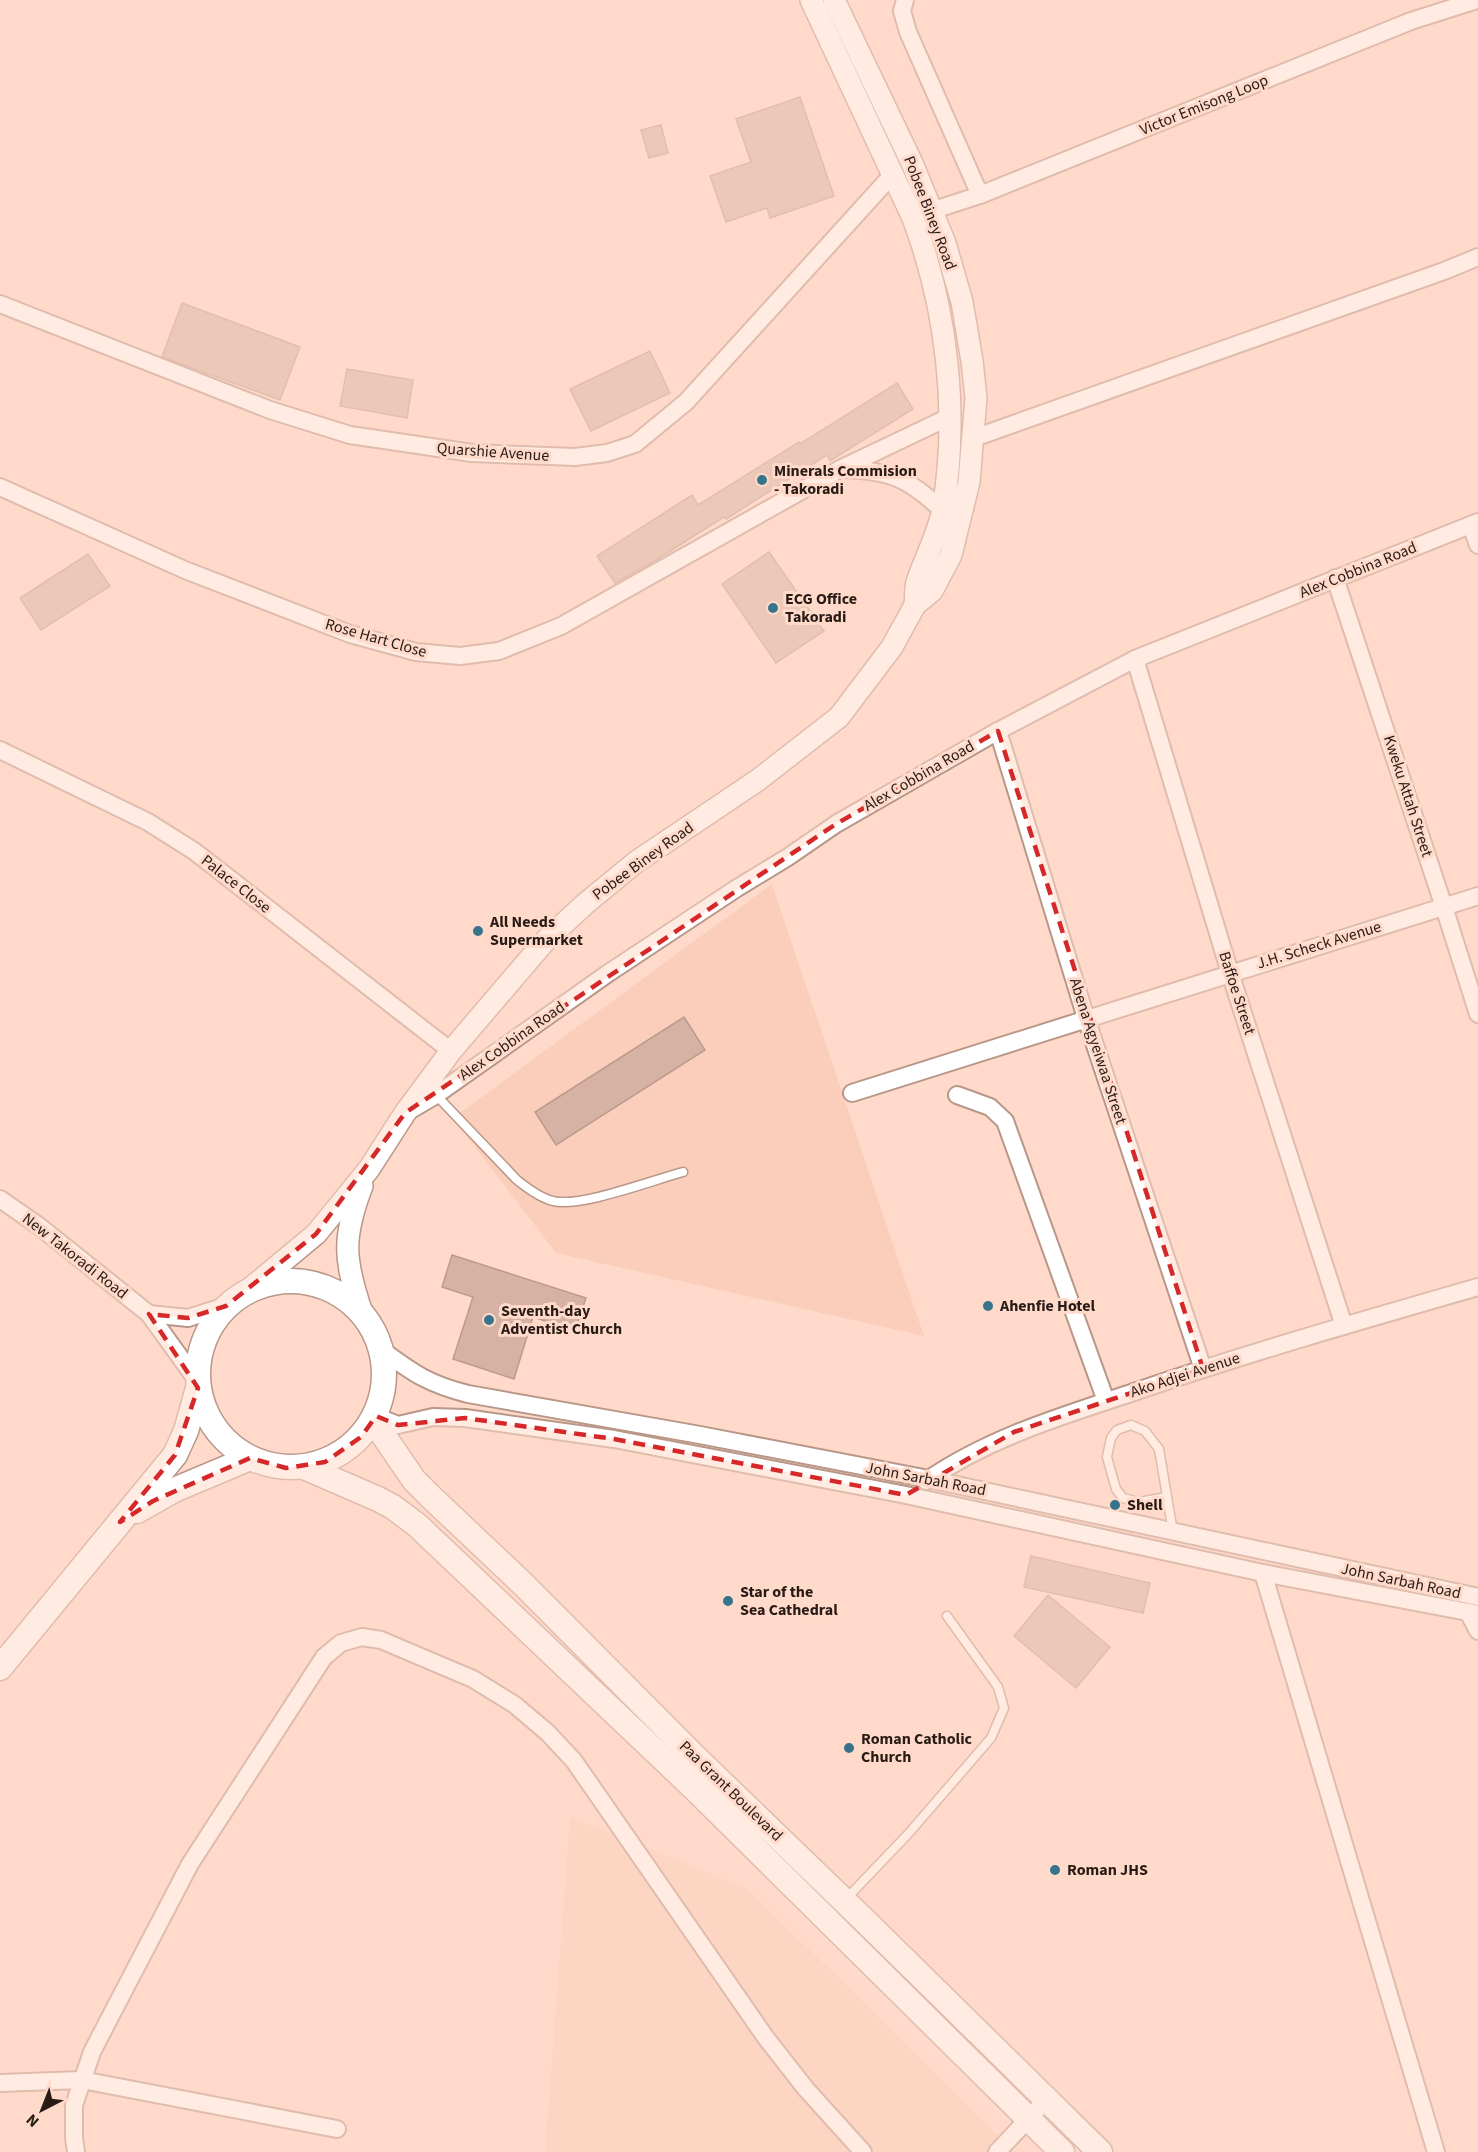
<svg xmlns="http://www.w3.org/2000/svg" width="1478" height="2152" viewBox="0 0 1478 2152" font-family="'Source Sans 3',sans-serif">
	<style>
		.built { fill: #facebb }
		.building { fill: #d5b2a3; stroke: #bd9b8c; stroke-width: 1.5 }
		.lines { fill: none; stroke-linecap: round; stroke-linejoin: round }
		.service-casing { stroke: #b99788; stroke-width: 11 }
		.minor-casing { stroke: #b99788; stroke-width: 20 }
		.tertiary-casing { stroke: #b99788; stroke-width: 24 }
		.secondary-casing { stroke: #b99788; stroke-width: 27 }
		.service { stroke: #fff; stroke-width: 8 }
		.minor { stroke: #fff; stroke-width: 16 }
		.tertiary { stroke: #fff; stroke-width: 21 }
		.secondary { stroke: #fff; stroke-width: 24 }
		.marked { fill: none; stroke: #d62828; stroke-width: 4.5; stroke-dasharray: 12 8; stroke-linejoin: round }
		.poi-dot { fill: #37748b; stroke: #ffdaca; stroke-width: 2 }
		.labels { text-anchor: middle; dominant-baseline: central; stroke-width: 6; stroke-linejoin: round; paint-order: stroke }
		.street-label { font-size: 16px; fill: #281b15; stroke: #ffdaca }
		.poi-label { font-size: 16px; font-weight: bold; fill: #281b15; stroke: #ffdaca; text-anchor: start }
	</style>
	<rect width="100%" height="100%" fill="#ffdaca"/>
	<g class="built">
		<polygon points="772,884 924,1336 556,1253 453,1118"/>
		<polygon points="570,1817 748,1889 1015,2152 545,2152"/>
	</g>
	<g class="building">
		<polygon points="800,97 834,196 770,218 767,208 726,222 710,176 751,162 736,119"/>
		<polygon points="661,125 668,153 649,158 641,130"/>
		<polygon points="182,303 300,347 280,400 162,357"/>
		<polygon points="650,351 670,393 591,431 570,389"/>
		<polygon points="347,369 413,380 407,418 340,406"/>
		<polygon points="897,383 913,409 830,461 827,455 726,519 724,517 656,560 615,583 597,556 692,495 698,505 799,442 800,444"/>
		<polygon points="769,552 824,631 776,663 722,584"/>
		<polygon points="88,554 110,586 41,630 20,598"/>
		<polygon points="684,1017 705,1050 556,1145 535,1112"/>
		<polygon points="452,1255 586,1298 575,1331 533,1317 514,1379 453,1359 473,1297 442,1287"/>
		<polygon points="1031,1556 1150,1583 1143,1613 1024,1587"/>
		<polygon points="1048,1595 1110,1647 1076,1688 1014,1636"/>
	</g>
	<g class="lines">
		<g class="service-casing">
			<g id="service">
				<path d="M436 1095 517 1180C527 1188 540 1198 553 1201 580 1208 653 1180 683 1172"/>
				<polyline points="1167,1497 1139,1502 1123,1498 1116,1489 1107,1457 1111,1438 1117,1430 1131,1425 1145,1431 1159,1449 1173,1532"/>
				<polyline points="845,1900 909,1833 991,1738 1004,1708 998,1687 947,1616"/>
			</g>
		</g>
		<g class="minor-casing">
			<g id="minor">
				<polyline points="905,0 902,11 908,32 980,195"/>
				<polyline points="931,211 980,195 1411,21 1477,0"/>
				<polyline points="0,304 270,410 350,435 472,453 575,457 607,453 635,444 686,402 893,174"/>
				<polyline points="974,438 1444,271 1478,257"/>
				<path d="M844 469C891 471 908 478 942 510"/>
				<polyline points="0,487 185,570 350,634 416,652 460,656 499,651 561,626 840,469 949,417"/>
				<polyline points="1471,525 1478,545"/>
				<polyline points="1335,578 1444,907 1478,1014"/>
				<polyline points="1135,659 1230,973 1344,1326"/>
				<polyline points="998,731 1086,1018 1203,1369"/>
				<polyline points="0,750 148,822 194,851 451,1051"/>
				<polyline points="852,1093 1478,896"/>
				<polyline points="957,1095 990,1107 1005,1121 1106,1401"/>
				<polyline points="409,1111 436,1095 607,974 737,888 788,857 836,824 998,731 1135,659 1478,522"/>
				<polyline points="0,1199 39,1226 149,1314 198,1382"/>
				<polyline points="149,1314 188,1318 226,1306"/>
				<path d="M382 1350C414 1374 429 1384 468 1394L700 1435 929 1479 1478 1597"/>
				<polyline points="375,1416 398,1425 433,1417 465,1418 614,1439 906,1495 1263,1573 1478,1614"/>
				<path d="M926 1481C990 1437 1062 1416 1134 1392 1248 1353 1363 1320 1478 1287"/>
				<polyline points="1263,1573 1436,2152"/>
				<polyline points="1468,1612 1478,1631"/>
				<polyline points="0,2083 82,2080 337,2129"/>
				<polyline points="76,2152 74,2138 74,2105 92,2052 107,2023 190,1864 324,1657 341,1643 362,1637 381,1640 473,1679 515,1705 548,1733 574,1761 766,2038 806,2089 863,2152"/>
				<polyline points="997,2152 1046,2100"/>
			</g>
		</g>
		<g class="tertiary-casing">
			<g id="tertiary">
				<path d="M811 0 913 218C947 309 959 413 943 509 938 535 925 558 917 582 915 589 916 598 915 605"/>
				<polyline points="246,1292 316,1234 369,1169 405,1113 451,1051 545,941 585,904 636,862 758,780 839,717 892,647 915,605 932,591 951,555 969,482 976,398 972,361 962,302 945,243 912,163 834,0"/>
				<path d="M362 1313C344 1260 342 1238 362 1186"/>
			</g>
		</g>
		<g class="secondary-casing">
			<g id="secondary">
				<circle cx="291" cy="1374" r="93"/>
				<polyline points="373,1420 414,1480 432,1498 524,1585 693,1755 862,1918 1100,2152"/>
				<polyline points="304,1467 378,1499 393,1507 417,1525 695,1789 1062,2152"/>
				<polyline points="137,1511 174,1490 250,1458"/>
				<polyline points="0,1668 175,1455 186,1431 198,1388"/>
			</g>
		</g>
		<use href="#service" class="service"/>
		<use href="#minor" class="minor"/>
		<use href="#tertiary" class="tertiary"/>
		<use href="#secondary" class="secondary"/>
	</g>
	<path d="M0 0H1478V2152H0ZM998 731 1203 1369 1014 1432 906 1495 614 1439 465 1418 398 1425 376 1416 361 1437 325 1462 286 1468 250 1458 153 1501 120 1522 175 1455 198 1388 149 1314 188 1318 226 1306 316 1234 405 1113 836 824Z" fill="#ffdaca" fill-opacity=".55" fill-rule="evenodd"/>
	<path class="marked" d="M998 731 1203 1369 1014 1432 906 1495 614 1439 465 1418 398 1425 376 1416 361 1437 325 1462 286 1468 250 1458 153 1501 120 1522 175 1455 198 1388 149 1314 188 1318 226 1306 316 1234 405 1113 836 824Z"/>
	<g class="poi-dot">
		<circle cx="762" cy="480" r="6"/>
		<circle cx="773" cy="608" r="6"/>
		<circle cx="478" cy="931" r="6"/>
		<circle cx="988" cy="1306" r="6"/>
		<circle cx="489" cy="1320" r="6"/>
		<circle cx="1115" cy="1505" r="6"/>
		<circle cx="728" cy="1601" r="6"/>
		<circle cx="849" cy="1748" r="6"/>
		<circle cx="1055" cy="1870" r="6"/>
	</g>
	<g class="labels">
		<g class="street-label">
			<text transform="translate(1204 105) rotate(-22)">Victor Emisong Loop</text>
			<text transform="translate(930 213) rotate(69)">Pobee Biney Road</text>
			<text transform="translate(493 452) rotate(4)">Quarshie Avenue</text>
			<text transform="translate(1358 570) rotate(-22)">Alex Cobbina Road</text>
			<text transform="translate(376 638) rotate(16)">Rose Hart Close</text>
			<text transform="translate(919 776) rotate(-30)">Alex Cobbina Road</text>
			<text transform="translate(1408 796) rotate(72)">Kweku Attah Street</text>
			<text transform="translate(643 861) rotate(-36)">Pobee Biney Road</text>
			<text transform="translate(236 884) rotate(38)">Palace Close</text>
			<text transform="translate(1319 945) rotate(-17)">J.H. Scheck Avenue</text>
			<text transform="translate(1237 993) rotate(72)">Baffoe Street</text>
			<text transform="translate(512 1041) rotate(-35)">Alex Cobbina Road</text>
			<text transform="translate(1098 1051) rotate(72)">Abena Agyeiwaa Street</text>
			<text transform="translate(75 1256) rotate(38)">New Takoradi Road</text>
			<text transform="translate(1185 1375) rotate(-18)">Ako Adjei Avenue</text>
			<text transform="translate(926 1479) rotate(11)">John Sarbah Road</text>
			<text transform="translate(1401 1581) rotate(12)">John Sarbah Road</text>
			<text transform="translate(731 1791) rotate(44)">Paa Grant Boulevard</text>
		</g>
		<g class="poi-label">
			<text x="774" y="471">Minerals Commision<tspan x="774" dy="18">- Takoradi</tspan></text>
			<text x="785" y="599">ECG Office<tspan x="785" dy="18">Takoradi</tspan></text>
			<text x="490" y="922">All Needs<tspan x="490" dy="18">Supermarket</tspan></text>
			<text x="1000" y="1306">Ahenfie Hotel</text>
			<text x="501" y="1311">Seventh-day<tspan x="501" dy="18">Adventist Church</tspan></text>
			<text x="1127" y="1505">Shell</text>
			<text x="740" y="1592">Star of the<tspan x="740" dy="18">Sea Cathedral</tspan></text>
			<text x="861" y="1739">Roman Catholic<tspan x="861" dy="18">Church</tspan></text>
			<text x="1067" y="1870">Roman JHS</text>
		</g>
	</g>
	<g transform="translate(42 2110) rotate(222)" stroke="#ffdaca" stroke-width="4.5" paint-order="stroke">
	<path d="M0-4.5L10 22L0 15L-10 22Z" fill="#281b15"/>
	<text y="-9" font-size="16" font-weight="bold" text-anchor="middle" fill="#281b15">N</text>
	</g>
</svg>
